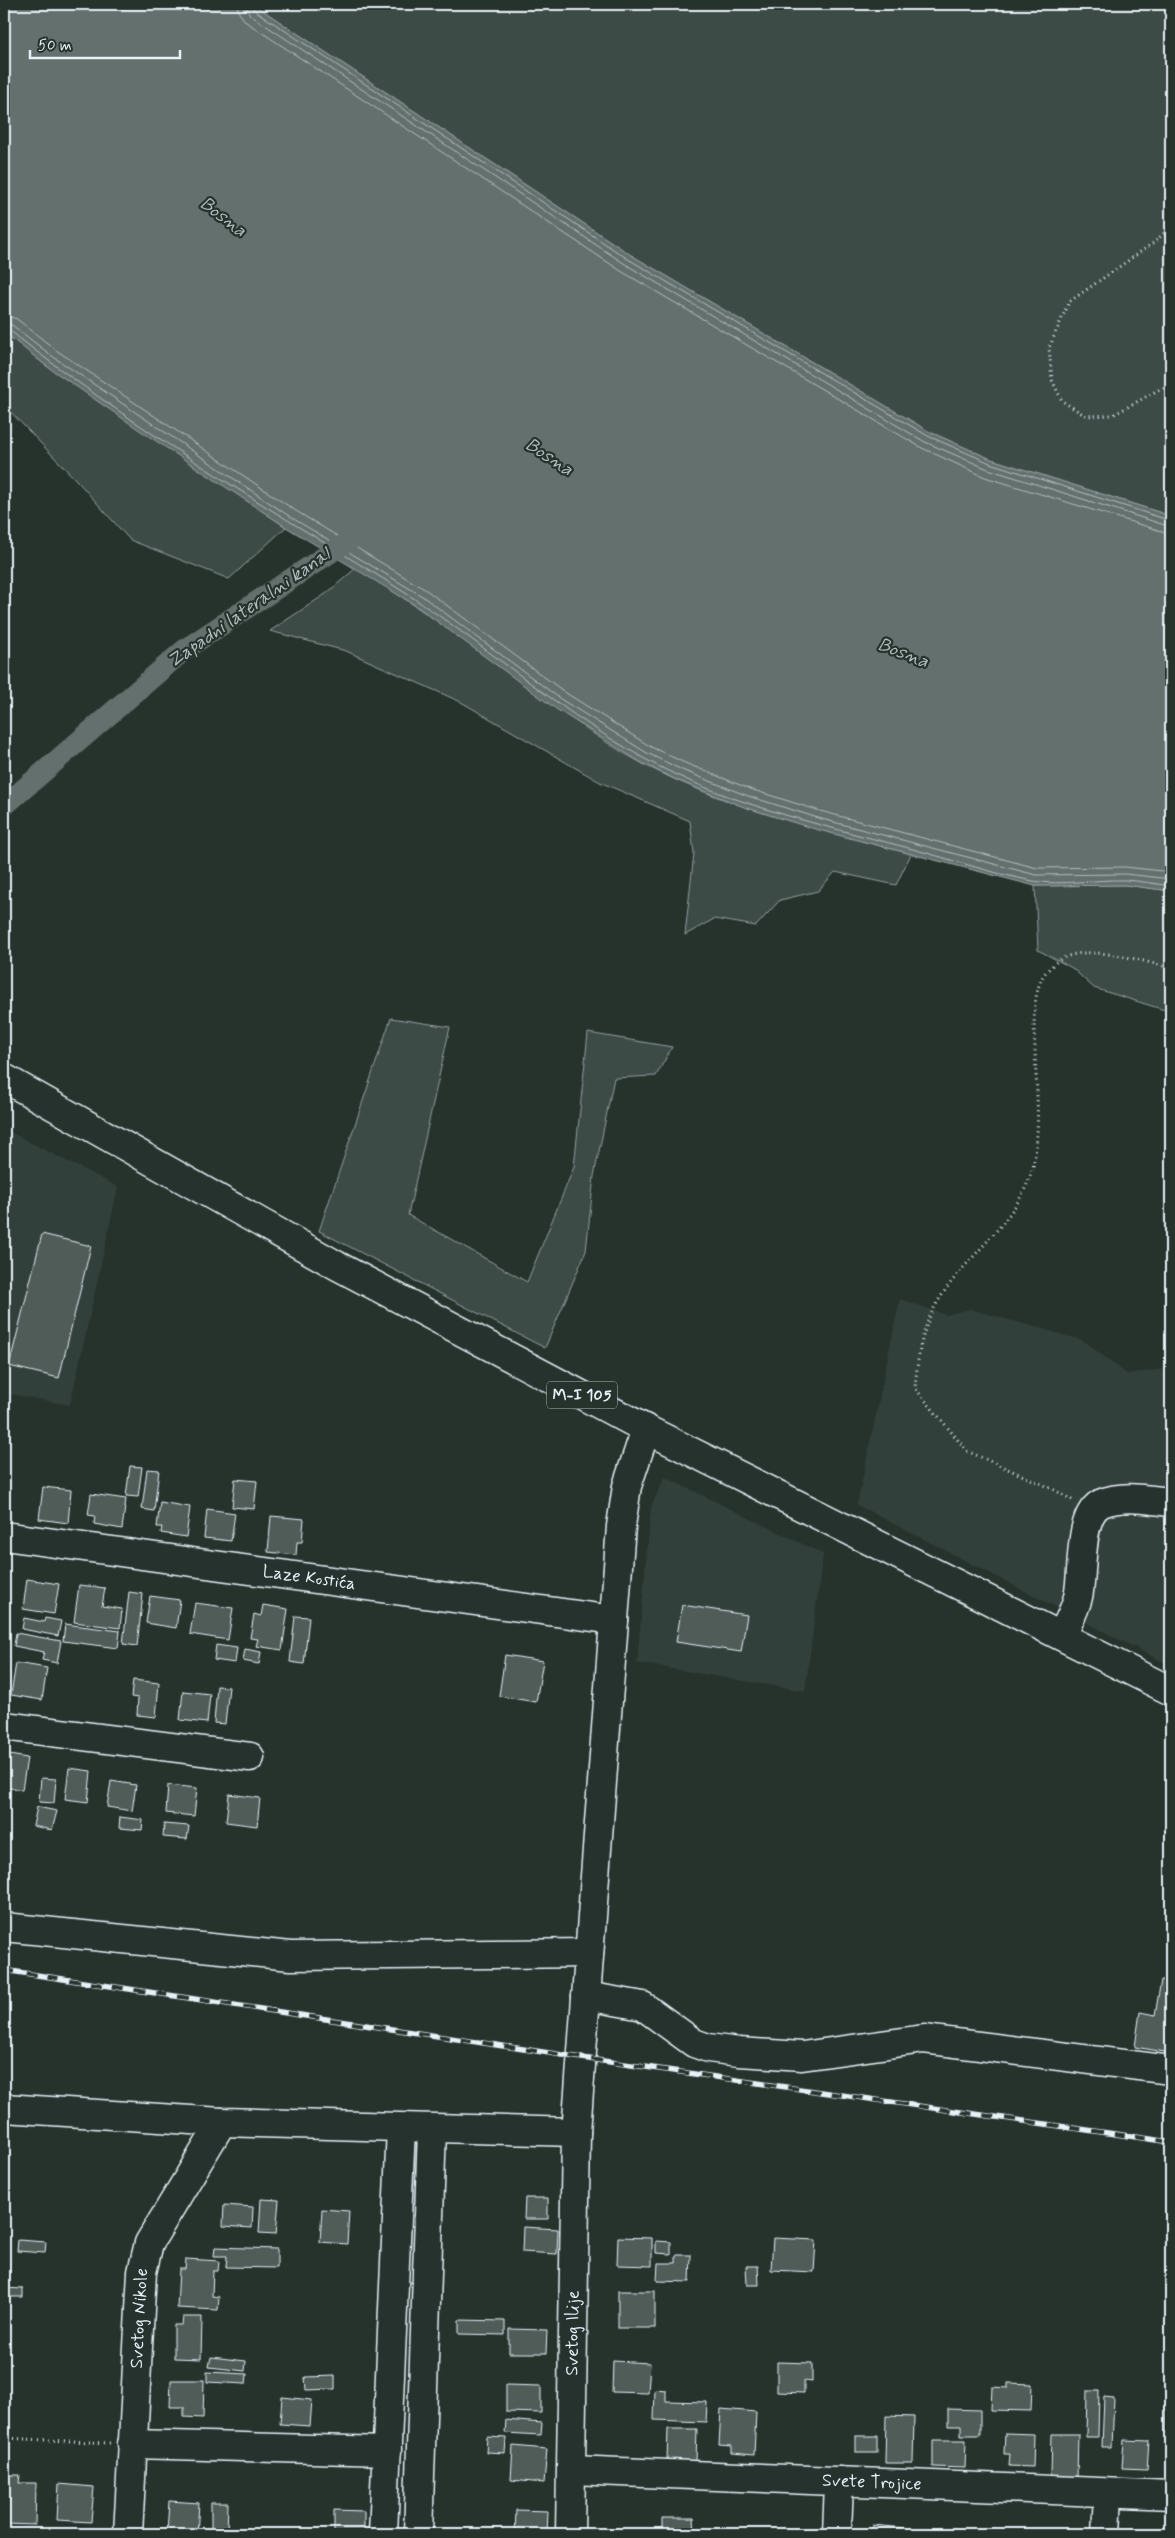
<svg xmlns="http://www.w3.org/2000/svg" width="1175" height="2538" viewBox="0 0 1175 2538" font-family="Mynerve,sans-serif">
	<style>
		.built { fill: #333f3a }
		.green { fill: #3e4b47; stroke: #939ea0 }
		.water { fill: #636f6d; stroke: #98a3a5 }
		.lines { fill: none; stroke-linecap: round; stroke-linejoin: round }
		.shore { stroke: #b3bdc0; stroke-width: 1 }
		.canal { stroke: #636f6d; stroke-width: 21 }
		.building { fill: #505c59; stroke: #e8f1f8 }
		.minor-casing { stroke: #e8f1f8; stroke-width: 31 }
		.major-casing { stroke: #e8f1f8; stroke-width: 31 }
		.path { stroke: #e8f1f8; stroke-width: 3; stroke-dasharray: 1 4; stroke-linecap: butt }
		.minor { stroke: #26332d; stroke-width: 28 }
		.major { stroke: #26332d; stroke-width: 28 }
		.rail-casing { stroke: #e8f1f8; stroke-width: 5.5 }
		.rail { stroke: #26332d; stroke-width: 4; stroke-dasharray: 11; stroke-linecap: butt }
		.labels { text-anchor: middle; dominant-baseline: central; stroke-width: 4.5; stroke-linejoin: round; paint-order: stroke }
		.shield { fill: #26332d; stroke: #aeb8bb; stroke-width: 1 }
		.shield-label { font-size: 16px; font-weight: bold; fill: #e8f1f8 }
		.street-label { font-size: 18px; fill: #e8f1f8; stroke: #26332d }
		.water-label { font-size: 19px; font-style: italic; fill: #b3bdc0; stroke: #26332d }
	</style>
	<rect width="100%" height="100%" fill="#26332d"/>
	<filter id="ink" filterUnits="userSpaceOnUse"><feTurbulence type="fractalNoise" baseFrequency=".02" numOctaves="2"/><feDisplacementMap in="SourceGraphic" scale="10" xChannelSelector="R" yChannelSelector="G"/><feConvolveMatrix kernelMatrix="1 2 1 2 8 2 1 2 1" color-interpolation-filters="sRGB"/></filter>
	<g filter="url(#ink)">
		<g class="built">
			<polygon points="4,1129 118,1187 70,1405 4,1393"/>
			<polygon points="900,1299 946,1315 970,1309 1082,1340 1127,1374 1171,1368 1171,1666 857,1505"/>
			<polygon points="665,1477 823,1554 805,1691 637,1663 651,1507"/>
		</g>
		<g class="green">
			<polygon points="253,4 1171,4 1171,516 991,459 930,432 631,255"/>
			<polygon points="4,332 45,365 286,527 229,579 130,540 79,483 4,405"/>
			<path d="M356 568C429 611 494 665 564 713 589 731 615 749 643 764 727 808 820 830 911 854L896 885 835 872 818 891 780 900 756 926 714 919 685 935 694 853 690 821 600 782 461 702 346 651 270 631 327 593Z"/>
			<polygon points="1125,885 1171,891 1171,1012 1094,988 1072,968 1038,950 1035,886"/>
			<polygon points="391,1018 450,1027 408,1215 527,1282 574,1167 588,1033 672,1047 656,1076 614,1078 594,1176 586,1251 545,1348 319,1231"/>
		</g>
		<polygon class="water" points="4,4 253,4 631,255 930,432 991,459 1171,516 1171,891 1125,885 1035,886 815,829 744,807 677,780 642,763 556,709 415,605 286,527 135,427 45,365 4,332"/>
		<g class="lines">
			<g class="shore">
				<polyline points="237,4 239,13 246,22 621,271 922,448 985,477 1171,534"/>
				<polyline points="245,4 250,15 625,264 925,442 988,469 1171,527"/>
				<polyline points="251,4 254,10 628,259 928,436 990,463 1171,521"/>
				<polyline points="4,315 17,319 56,350 296,511 426,590 566,693 651,747 685,763 750,789 820,811 1037,868 1125,867 1171,872"/>
				<polyline points="4,322 12,325 52,356 292,518 422,596 562,700 647,753 682,770 748,796 818,818 1036,875 1125,874 1171,879"/>
				<path d="M4 329 9 330C126 423 255 500 382 578 473 633 550 706 643 758 724 803 817 824 905 847 947 858 990 873 1033 881 1063 886 1095 879 1125 880 1141 881 1156 884 1171 886"/>
			</g>
			<polyline class="canal" points="4,806 184,650 354,537"/>
		</g>
		<g class="building">
			<polygon points="42,1234 91,1246 59,1378 9,1366"/>
			<polygon points="130,1466 142,1467 138,1497 126,1496"/>
			<polygon points="147,1469 159,1470 154,1511 142,1509"/>
			<polygon points="235,1479 257,1481 254,1509 232,1507"/>
			<polygon points="43,1487 71,1490 68,1523 39,1519"/>
			<polygon points="91,1494 126,1499 122,1529 94,1524 95,1516 88,1515"/>
			<polygon points="160,1502 190,1507 186,1537 161,1533 162,1527 157,1527"/>
			<polygon points="207,1509 235,1513 231,1541 204,1538"/>
			<polygon points="271,1516 304,1519 302,1542 297,1542 296,1555 268,1552"/>
			<polygon points="27,1579 59,1584 54,1614 23,1609"/>
			<polygon points="79,1585 105,1588 102,1606 122,1609 120,1628 74,1622"/>
			<polygon points="129,1592 143,1594 137,1646 123,1644"/>
			<polygon points="150,1596 180,1600 176,1628 146,1623"/>
			<polygon points="195,1603 233,1608 228,1640 190,1634"/>
			<polygon points="263,1605 288,1609 282,1650 256,1646 258,1639 250,1638 254,1614 261,1616"/>
			<polygon points="682,1605 747,1615 741,1652 676,1642"/>
			<polygon points="295,1616 309,1617 304,1664 290,1662"/>
			<polygon points="24,1618 44,1622 45,1618 61,1621 58,1636 22,1629"/>
			<polygon points="65,1624 120,1631 118,1648 63,1641"/>
			<polygon points="16,1633 61,1641 57,1663 42,1660 44,1652 14,1646"/>
			<polygon points="216,1645 237,1648 235,1663 214,1660"/>
			<polygon points="245,1649 261,1652 259,1664 243,1661"/>
			<polygon points="505,1655 543,1661 536,1702 499,1696"/>
			<polygon points="16,1663 47,1668 42,1700 11,1695"/>
			<polygon points="133,1680 159,1683 156,1717 137,1715 138,1698 131,1697"/>
			<polygon points="217,1686 229,1687 225,1724 214,1723"/>
			<polygon points="183,1691 210,1694 207,1723 180,1720"/>
			<polygon points="4,1754 27,1758 22,1790 4,1787"/>
			<polygon points="69,1768 91,1771 88,1802 65,1799"/>
			<polygon points="41,1778 56,1779 54,1803 39,1802"/>
			<polygon points="111,1781 136,1785 132,1811 107,1807"/>
			<polygon points="168,1785 197,1788 194,1816 166,1813"/>
			<polygon points="229,1794 260,1798 257,1826 226,1822"/>
			<polygon points="37,1807 57,1811 52,1830 33,1826"/>
			<polygon points="120,1817 143,1820 142,1830 119,1828"/>
			<polygon points="164,1824 189,1826 187,1839 163,1837"/>
			<polygon points="1161,1980 1171,1981 1171,2053 1135,2047 1140,2012 1155,2015"/>
			<polygon points="525,2198 548,2198 548,2219 524,2219"/>
			<polygon points="261,2199 279,2200 276,2234 259,2233"/>
			<polygon points="224,2205 253,2207 252,2228 223,2226"/>
			<polygon points="322,2209 349,2211 347,2244 320,2242"/>
			<polygon points="523,2227 558,2229 557,2254 522,2252"/>
			<polygon points="618,2237 652,2238 652,2266 617,2265"/>
			<polygon points="773,2238 816,2240 814,2272 771,2270"/>
			<polygon points="18,2240 46,2242 45,2253 17,2251"/>
			<polygon points="656,2241 671,2242 671,2254 656,2253"/>
			<polygon points="215,2247 277,2249 277,2268 226,2267 227,2256 214,2256"/>
			<polygon points="676,2255 691,2255 690,2282 657,2281 658,2263 676,2263"/>
			<polygon points="186,2259 219,2261 218,2271 213,2271 212,2296 219,2297 218,2310 177,2308 179,2269 185,2269"/>
			<polygon points="746,2266 758,2266 759,2285 747,2285"/>
			<polygon points="4,2288 23,2289 23,2297 4,2297"/>
			<rect x="618" y="2291" width="37" height="37"/>
			<polygon points="183,2317 202,2317 201,2359 174,2358 174,2325 182,2325"/>
			<polygon points="459,2320 505,2321 505,2335 459,2334"/>
			<polygon points="509,2329 547,2330 546,2353 509,2353"/>
			<polygon points="211,2357 246,2361 245,2371 209,2367"/>
			<polygon points="613,2361 650,2363 648,2393 612,2392"/>
			<polygon points="777,2362 812,2363 812,2382 804,2381 804,2393 777,2392"/>
			<polygon points="207,2372 247,2374 246,2384 207,2382"/>
			<polygon points="335,2376 335,2389 306,2390 305,2377"/>
			<polygon points="171,2380 204,2380 203,2418 184,2417 184,2407 170,2407"/>
			<polygon points="1008,2383 1032,2384 1031,2411 991,2410 992,2387 1008,2388"/>
			<polygon points="506,2385 541,2386 541,2413 506,2412"/>
			<polygon points="1168,2386 1171,2386 1171,2431 1166,2431"/>
			<polygon points="655,2390 666,2391 666,2401 707,2402 706,2422 654,2420"/>
			<polygon points="1087,2391 1099,2391 1098,2437 1086,2437"/>
			<polygon points="282,2397 312,2400 310,2426 280,2424"/>
			<polygon points="1104,2397 1114,2398 1112,2447 1102,2447"/>
			<polygon points="721,2409 756,2412 754,2455 732,2453 732,2446 719,2445"/>
			<polygon points="948,2409 980,2410 980,2435 961,2435 961,2426 948,2426"/>
			<polygon points="886,2416 914,2417 913,2463 885,2463"/>
			<polygon points="506,2420 542,2423 541,2435 505,2433"/>
			<polygon points="668,2429 697,2429 696,2461 667,2460"/>
			<polygon points="1005,2433 1034,2434 1033,2467 1009,2466 1010,2454 1004,2454"/>
			<polygon points="1052,2434 1078,2434 1077,2477 1051,2477"/>
			<rect x="856" y="2436" width="21" height="16"/>
			<polygon points="487,2437 506,2438 505,2453 486,2452"/>
			<polygon points="933,2440 966,2440 965,2468 933,2467"/>
			<polygon points="1124,2440 1149,2441 1147,2469 1122,2468"/>
			<polygon points="513,2446 547,2449 544,2483 511,2480"/>
			<polygon points="6,2475 20,2475 19,2483 36,2483 35,2525 5,2524"/>
			<polygon points="59,2484 94,2487 91,2522 57,2520"/>
			<polygon points="169,2501 199,2503 197,2534 167,2533"/>
			<polygon points="211,2503 228,2503 227,2534 211,2534"/>
			<polygon points="334,2510 364,2511 364,2534 334,2534"/>
			<polygon points="516,2510 548,2511 547,2534 515,2534"/>
			<polygon points="662,2518 694,2518 695,2534 662,2534"/>
			<polygon points="873,2525 904,2528 904,2534 872,2534"/>
		</g>
		<g class="lines">
			<g class="minor-casing">
				<g id="minor">
					<path id="s1" d="M4 1536 614 1620"/>
					<path d="M1062 1636C1067 1624 1075 1610 1078 1597 1084 1574 1077 1514 1102 1503 1123 1494 1150 1500 1171 1502"/>
					<polyline points="4,1726 250,1757"/>
					<polyline points="4,1927 291,1956 589,1953"/>
					<polyline points="586,1996 643,2006 694,2043 708,2048 739,2052 802,2056 924,2039 1171,2070"/>
					<polyline points="4,2108 222,2122 576,2132"/>
					<polyline points="132,2444 387,2451"/>
					<path id="s2" d="M572 2470 1171 2495"/>
					<path id="s3" d="M128 2534 142 2272 149 2243 222 2122"/>
					<polyline points="383,2534 401,2128"/>
					<polyline points="418,2534 432,2129"/>
					<path id="s4" d="M570 2534 576 2132 621 1526 627 1486 646 1429"/>
					<polyline points="837,2534 839,2481"/>
					<polyline points="1106,2534 1108,2493"/>
				</g>
			</g>
			<g class="major-casing">
				<polyline id="major" points="4,1078 336,1265 646,1429 1171,1691"/>
			</g>
			<g class="path">
				<polyline points="1171,226 1156,241 1069,302 1049,348 1052,380 1062,401 1086,416 1113,415 1160,389 1171,386"/>
				<path d="M1072 1500 1053 1489 967 1451 915 1388C918 1356 921 1327 940 1298 968 1254 1020 1220 1033 1166 1041 1129 1036 1087 1035 1049 1034 1027 1032 999 1042 978 1044 973 1050 968 1054 964 1080 940 1141 961 1171 968"/>
				<polyline points="4,2438 110,2443"/>
			</g>
			<use href="#minor" class="minor"/>
			<use href="#major" class="major"/>
			<g class="rail-casing">
				<polyline id="rail" points="4,1970 582,2058 1171,2142"/>
			</g>
			<use href="#rail" class="rail"/>
		</g>
	</g>
	<g class="labels">
		<rect class="shield" x="547" y="1381.5" width="70" height="27" rx="4"/>
		<g class="shield-label">
			<text x="582" y="1395">M-I 105</text>
		</g>
		<g class="street-label">
			<text stroke="none"><textPath href="#s1" startOffset="308">Laze Kostića</textPath></text>
			<text stroke="none"><textPath href="#s3" startOffset="216">Svetog Nikole</textPath></text>
			<text stroke="none"><textPath href="#s4" startOffset="201">Svetog Ilije</textPath></text>
			<text stroke="none"><textPath href="#s2" startOffset="300">Svete Trojice</textPath></text>
		</g>
		<g class="water-label">
			<text transform="translate(223 217) rotate(37)">Bosna</text>
			<text transform="translate(549 457) rotate(33)">Bosna</text>
			<text transform="translate(249 608) rotate(-35)">Zapadni lateralni kanal</text>
			<text transform="translate(903 653) rotate(21)">Bosna</text>
		</g>
	</g>
	<rect width="1175" height="2538" fill="none" stroke="#26332d" stroke-width="20"/>
	<rect x="10" y="10" width="1155" height="2518" fill="none" stroke="#e8f1f8" stroke-width="2" filter="url(#ink)"/>
	<path d="M30 50v8h150v-8" fill="none" stroke="#e8f1f8" stroke-width="2.5"/>
	<text x="38" y="50" font-size="15" fill="#e8f1f8" stroke="#26332d" stroke-width="4" paint-order="stroke">50 m</text>
</svg>
